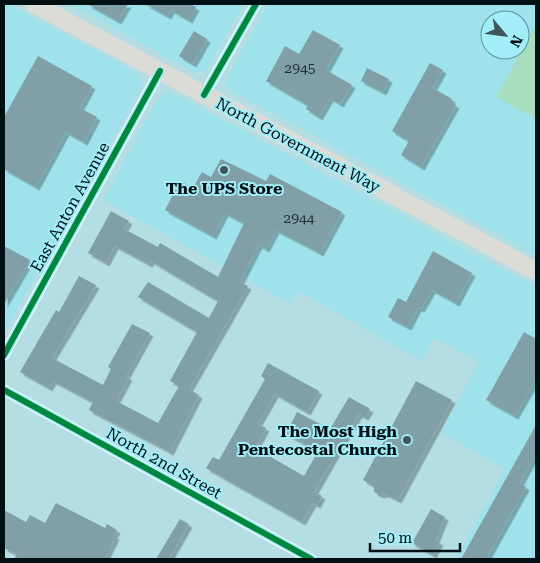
<svg xmlns="http://www.w3.org/2000/svg" width="540" height="563" viewBox="0 0 540 563" font-family="'Roboto Serif',serif">
	<style>
		.built { fill: #9fe2eb; fill-rule: evenodd }
		.green { fill: #a6debf }
		.building { fill: #819fa7; filter: url(#shadow) }
		.lines { fill: none; stroke-linecap: round; stroke-linejoin: round }
		.minor { stroke: #f4fafb; stroke-width: 11 }
		.primary { stroke: #dadcd5; stroke-width: 18 }
		.cycleway-casing { stroke: #a1edf8; stroke-width: 9 }
		.cycleway { stroke: #00873e; stroke-width: 6 }
		.poi-dot { fill: #3f575c; stroke: #a1edf8; stroke-width: 2 }
		.labels { text-anchor: middle; dominant-baseline: central; stroke-width: 4; stroke-linejoin: round; paint-order: stroke }
		.number-label { font-size: 14px; fill: #203337 }
		.street-label { font-size: 16px; fill: #000f12; stroke: #a1edf8 }
		.poi-label { font-size: 16px; font-weight: bold; fill: #000f12; stroke: #a1edf8 }
	</style>
	<defs>
		<filter id="shadow"><feDropShadow dx="3.5" dy="3.5" stdDeviation="0" flood-color="#0004"/></filter>
	</defs>
	<rect width="100%" height="100%" fill="#b5dee4"/>
	<g class="built">
		<polygon points="4,4 8,4 137,73 142,81 142,86 4,333"/>
		<polygon points="69,4 244,4 207,69 200,72 193,71"/>
		<path d="M268 4H536V25L496 97 536 119V250L534 254 231 91 227 87 226 79ZM490 20H520V50H490Z"/>
		<polygon points="169,91 536,287 536,559 456,559 505,469 441,432 479,362 434,338 422,361 298,291 291,304 103,200 159,97"/>
	</g>
	<polygon class="green" points="536,25 536,119 496,97"/>
	<g class="building">
		<polygon points="87,4 128,4 118,21"/>
		<polygon points="145,4 190,4 196,7 189,20 171,10 168,16"/>
		<polygon points="313,30 340,45 326,70 352,85 340,104 330,98 319,117 306,109 308,105 266,81 285,46 299,54"/>
		<polygon points="194,31 207,39 193,64 179,56"/>
		<polygon points="38,56 92,86 80,108 97,117 84,142 66,132 36,187 4,169 4,117"/>
		<polygon points="430,63 443,70 433,88 452,99 451,102 456,105 421,167 401,155 409,141 392,131"/>
		<polygon points="367,68 389,79 383,92 361,81"/>
		<polygon points="221,159 266,181 270,174 342,212 320,253 276,230 266,249 259,245 240,282 248,286 189,389 199,395 170,452 89,410 93,402 53,381 49,388 20,372 56,310 59,312 79,276 96,285 52,358 103,385 111,369 108,367 132,324 150,333 126,376 129,377 116,401 158,423 179,386 170,381 197,332 138,297 148,282 209,318 218,301 151,261 149,264 115,246 106,263 88,253 111,211 129,221 124,229 158,247 160,243 218,277 244,223 225,213 213,236 165,210 180,181 193,188 202,172 211,177"/>
		<polygon points="4,246 30,260 4,304"/>
		<polygon points="433,251 472,273 456,303 432,290 421,309 418,308 408,327 388,317 398,298 406,302"/>
		<polygon points="524,332 536,339 536,379 515,416 486,400"/>
		<polygon points="268,363 319,391 307,412 275,394 258,424 266,428 255,448 304,476 318,451 286,434 297,412 330,429 349,397 370,409 365,417 359,414 314,492 322,496 317,505 313,503 302,522 206,468 213,457 219,460 265,379 261,376"/>
		<polygon points="416,381 452,400 398,500 386,494 380,495 374,492 374,486 363,480"/>
		<polygon points="536,425 536,453 520,483 526,487 486,559 461,559"/>
		<polygon points="56,503 105,528 107,524 117,530 114,535 116,536 105,559 14,559 17,554 4,548 4,510 26,522 30,515 45,523"/>
		<polygon points="431,509 445,517 436,540 440,542 433,555 412,543"/>
		<polygon points="180,519 189,524 169,559 156,559"/>
	</g>
	<g class="lines">
		<g class="minor">
			<polyline points="204,95 256,4"/>
			<polyline points="4,355 160,71"/>
			<polyline points="4,390 311,559"/>
		</g>
		<polyline class="primary" points="34,4 536,271"/>
		<g class="cycleway-casing">
			<g id="cycleway">
				<polyline points="204,95 256,4"/>
				<polyline points="4,355 160,71"/>
				<polyline points="4,390 311,559"/>
			</g>
		</g>
		<use href="#cycleway" class="cycleway"/>
	</g>
	<g class="poi-dot">
		<circle cx="224" cy="170" r="5"/>
		<circle cx="407" cy="440" r="5"/>
	</g>
	<g class="labels">
		<g class="number-label">
			<text x="300" y="68">2945</text>
			<text x="299" y="218">2944</text>
		</g>
		<g class="street-label">
			<text transform="translate(298 145) rotate(28)">North Government Way</text>
			<text transform="translate(70 207) rotate(-61)">East Anton Avenue</text>
			<text transform="translate(164 463) rotate(29)">North 2nd Street</text>
		</g>
		<g class="poi-label">
			<text x="224" y="188">The UPS Store</text>
			<text x="397" y="431" text-anchor="end">The Most High<tspan x="397" dy="18">Pentecostal Church</tspan></text>
		</g>
	</g>
	<rect width="540" height="563" fill="none" stroke="#000f12" stroke-width="10"/>
	<g transform="translate(505 35) rotate(119)"><circle r="24" fill="#a1edf8" stroke="#61949c"/>
	<path d="M0-4L9 19L0 12L-9 19Z" fill="#3f575c"/>
	<text y="-8" font-size="14" font-weight="bold" text-anchor="middle" fill="#000f12">N</text>
	</g>
	<path d="M370 543v8h90v-8" fill="none" stroke="#000f12" stroke-width="2.5"/>
	<text x="378" y="543" font-size="15" fill="#000f12" stroke="#a1edf8" stroke-width="4" paint-order="stroke">50 m</text>
</svg>
